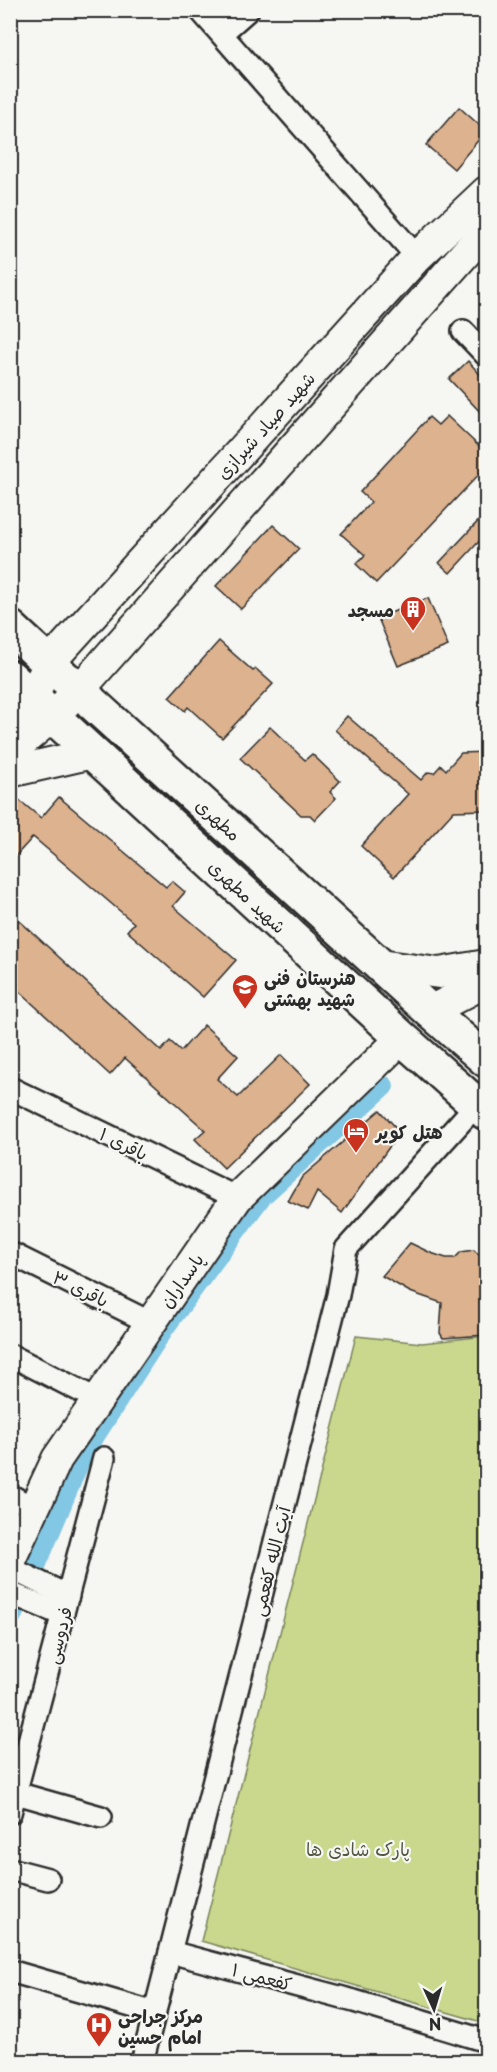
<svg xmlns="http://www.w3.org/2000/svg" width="497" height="2072" viewBox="0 0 497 2072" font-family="'Playpen Sans','Playpen Sans Arabic',sans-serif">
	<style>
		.green { fill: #c9d88c; stroke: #7a825c; stroke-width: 1.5 }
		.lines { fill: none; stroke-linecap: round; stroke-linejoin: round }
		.canal { stroke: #82c7e3; stroke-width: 20 }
		.building { fill: #ddb28e; stroke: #2b2b2b; stroke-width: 1.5 }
		.street-casing { stroke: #2b2b2b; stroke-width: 26 }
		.secondary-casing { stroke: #2b2b2b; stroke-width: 34 }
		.primary-casing { stroke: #2b2b2b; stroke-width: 38 }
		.street { stroke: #f6f6f2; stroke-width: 21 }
		.secondary { stroke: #f6f6f2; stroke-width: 30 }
		.primary { stroke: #f6f6f2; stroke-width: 33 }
		.labels { text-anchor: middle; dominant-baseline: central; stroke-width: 4.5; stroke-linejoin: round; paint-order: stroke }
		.street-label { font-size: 18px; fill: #2b2b2b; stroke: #f6f6f2 }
		.poi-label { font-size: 18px; font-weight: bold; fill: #2b2b2b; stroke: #f6f6f2; text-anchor: start }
		.park-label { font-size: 18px; fill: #525643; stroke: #f6f6f2 }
	</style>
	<rect width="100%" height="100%" fill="#f6f6f2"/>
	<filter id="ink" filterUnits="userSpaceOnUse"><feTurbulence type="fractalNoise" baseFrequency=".0167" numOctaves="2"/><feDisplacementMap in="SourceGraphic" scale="12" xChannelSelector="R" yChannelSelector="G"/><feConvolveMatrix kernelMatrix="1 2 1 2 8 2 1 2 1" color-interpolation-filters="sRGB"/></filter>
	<g filter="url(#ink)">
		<polygon class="green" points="356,1336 422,1343 486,1336 486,2018 485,2023 201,1941"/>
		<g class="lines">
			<g class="canal">
				<polyline points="26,1590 82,1456 165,1327 262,1196 384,1086"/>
				<polyline points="10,1619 17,1607"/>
			</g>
		</g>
		<g class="building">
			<polygon points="459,107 486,131 454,169 426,145"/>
			<polygon points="468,361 486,381 486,418 449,379"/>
			<polygon points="447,416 486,453 486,467 376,583 356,564 365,555 341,534 371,502 360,492 429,417 438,425"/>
			<polygon points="486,513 486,534 450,573 439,563"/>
			<polygon points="273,525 299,549 241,609 216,586"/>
			<polygon points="428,598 448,646 398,666 378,618"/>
			<polygon points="219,641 253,671 256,669 273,684 222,738 188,707 185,711 169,697"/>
			<polygon points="347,716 421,780 428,772 434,773 441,765 446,770 461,753 486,752 486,810 454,811 394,877 361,846 408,794 335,730"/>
			<polygon points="270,727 305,760 312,754 340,781 330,792 336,798 315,820 310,815 301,815 240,758"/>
			<polygon points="59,797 166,887 172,881 185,892 173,906 236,960 203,997 127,931 134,923 33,837 10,862 10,809 19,800 41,818"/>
			<polygon points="10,912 161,1051 170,1041 181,1051 204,1025 238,1056 217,1079 238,1097 281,1055 310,1084 224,1168 195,1139 205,1130 125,1058 110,1075 10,983"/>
			<polygon points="380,1110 400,1132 342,1213 317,1192 308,1210 288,1201 302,1177"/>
			<polygon points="410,1243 431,1253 446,1258 455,1258 461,1252 474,1250 486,1262 486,1335 443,1338 440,1333 442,1303 410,1292 382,1276"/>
		</g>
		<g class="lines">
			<g class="street-casing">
				<g id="street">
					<polyline points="200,10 417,257"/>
					<polyline points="222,33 248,10"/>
					<polyline points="463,331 486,355"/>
					<polyline points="10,1088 237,1198"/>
					<polyline points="10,1253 151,1323"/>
					<polyline points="10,1355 98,1400"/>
					<polyline points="10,1495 34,1509"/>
					<polyline points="10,1568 68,1596"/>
					<polyline points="10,1593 63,1615"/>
					<polyline points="16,1793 101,1817"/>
					<polyline points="10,1813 104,1458"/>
					<polyline points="10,1869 48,1879"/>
					<polyline points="170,1952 354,2001 486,2041"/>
					<polyline points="10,1971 155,2013"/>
					<polyline points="142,2062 338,1295 346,1249 477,1104"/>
				</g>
			</g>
			<g class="secondary-casing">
				<g id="secondary">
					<polyline points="10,716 32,697 50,662 417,257 486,192"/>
					<polyline points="10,752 54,715 81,688 486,230"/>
					<polyline points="10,772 93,753"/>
					<polyline points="379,965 439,973 486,965"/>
					<polyline points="430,1011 486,982"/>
					<polyline points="10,1560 57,1459 237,1198 402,1038"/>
				</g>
			</g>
			<g class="primary-casing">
				<g id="primary">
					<polyline points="10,627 66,679 81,688 91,702 430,1011 486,1060"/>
					<polyline points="10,677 402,1038 486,1113"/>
				</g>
			</g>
			<use href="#street" class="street"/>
			<use href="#secondary" class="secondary"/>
			<use href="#primary" class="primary"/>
		</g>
	</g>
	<defs>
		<g id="building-pin" transform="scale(1.35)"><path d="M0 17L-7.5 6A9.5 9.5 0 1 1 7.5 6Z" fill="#c8321e" stroke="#f6f6f2"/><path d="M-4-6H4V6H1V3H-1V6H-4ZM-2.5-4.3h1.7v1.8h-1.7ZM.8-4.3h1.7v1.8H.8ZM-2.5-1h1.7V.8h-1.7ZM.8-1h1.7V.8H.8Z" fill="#fff"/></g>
		<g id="school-pin" transform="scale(1.35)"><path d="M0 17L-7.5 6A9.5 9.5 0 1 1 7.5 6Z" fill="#c8321e" stroke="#f6f6f2"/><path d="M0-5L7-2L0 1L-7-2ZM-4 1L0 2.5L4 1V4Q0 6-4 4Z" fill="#fff"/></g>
		<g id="hotel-pin" transform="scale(1.35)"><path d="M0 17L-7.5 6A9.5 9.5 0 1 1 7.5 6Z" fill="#c8321e" stroke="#f6f6f2"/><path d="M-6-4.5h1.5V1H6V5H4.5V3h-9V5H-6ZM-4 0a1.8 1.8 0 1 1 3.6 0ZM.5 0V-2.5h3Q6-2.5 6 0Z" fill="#fff"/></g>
		<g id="hospital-pin" transform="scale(1.35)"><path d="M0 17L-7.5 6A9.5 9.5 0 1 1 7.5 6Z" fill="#c8321e" stroke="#f6f6f2"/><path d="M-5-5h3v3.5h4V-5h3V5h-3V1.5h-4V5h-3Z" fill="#fff"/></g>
	</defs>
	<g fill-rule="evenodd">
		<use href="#building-pin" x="413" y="609"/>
		<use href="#school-pin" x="245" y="987"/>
		<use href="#hotel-pin" x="356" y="1131"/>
		<use href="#hospital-pin" x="99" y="2025"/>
	</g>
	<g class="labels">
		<g class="street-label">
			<text transform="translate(265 425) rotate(-48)">شهید صیاد شیرازی</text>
			<text transform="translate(219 819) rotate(42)">مطهری</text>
			<text transform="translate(248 896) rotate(43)">شهید مطهری</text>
			<text transform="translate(124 1143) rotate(26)">باقری ۱</text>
			<text transform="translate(181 1280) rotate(-55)">پاسداران</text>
			<text transform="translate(81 1288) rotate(26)">باقری ۳</text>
			<text transform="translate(270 1561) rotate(-76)">آیت الله کفعمی</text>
			<text transform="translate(58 1635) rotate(-75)">فردوسی</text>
			<text transform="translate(262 1976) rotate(15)">کفعمی ۱</text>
		</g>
		<g class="poi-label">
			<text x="394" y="609" text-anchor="end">مسجد</text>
			<text x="264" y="977">هنرستان فنی<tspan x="264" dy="21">شهید بهشتی</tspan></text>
			<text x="376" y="1131">هتل کویر</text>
			<text x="118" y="2015">مرکز جراحی<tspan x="118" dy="21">امام حسین</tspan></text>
		</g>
		<g class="park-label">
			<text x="358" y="1848">پارک شادی ها</text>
		</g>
	</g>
	<rect width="497" height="2072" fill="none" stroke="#f6f6f2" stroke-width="36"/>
	<rect x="18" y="18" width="461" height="2036" fill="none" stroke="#2b2b2b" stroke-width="2" filter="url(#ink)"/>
	<g transform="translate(434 2009) rotate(176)" stroke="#f6f6f2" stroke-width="4.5" paint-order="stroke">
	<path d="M0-4.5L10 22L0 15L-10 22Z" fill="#2b2b2b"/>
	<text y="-9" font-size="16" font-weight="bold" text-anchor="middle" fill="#2b2b2b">N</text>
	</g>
</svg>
